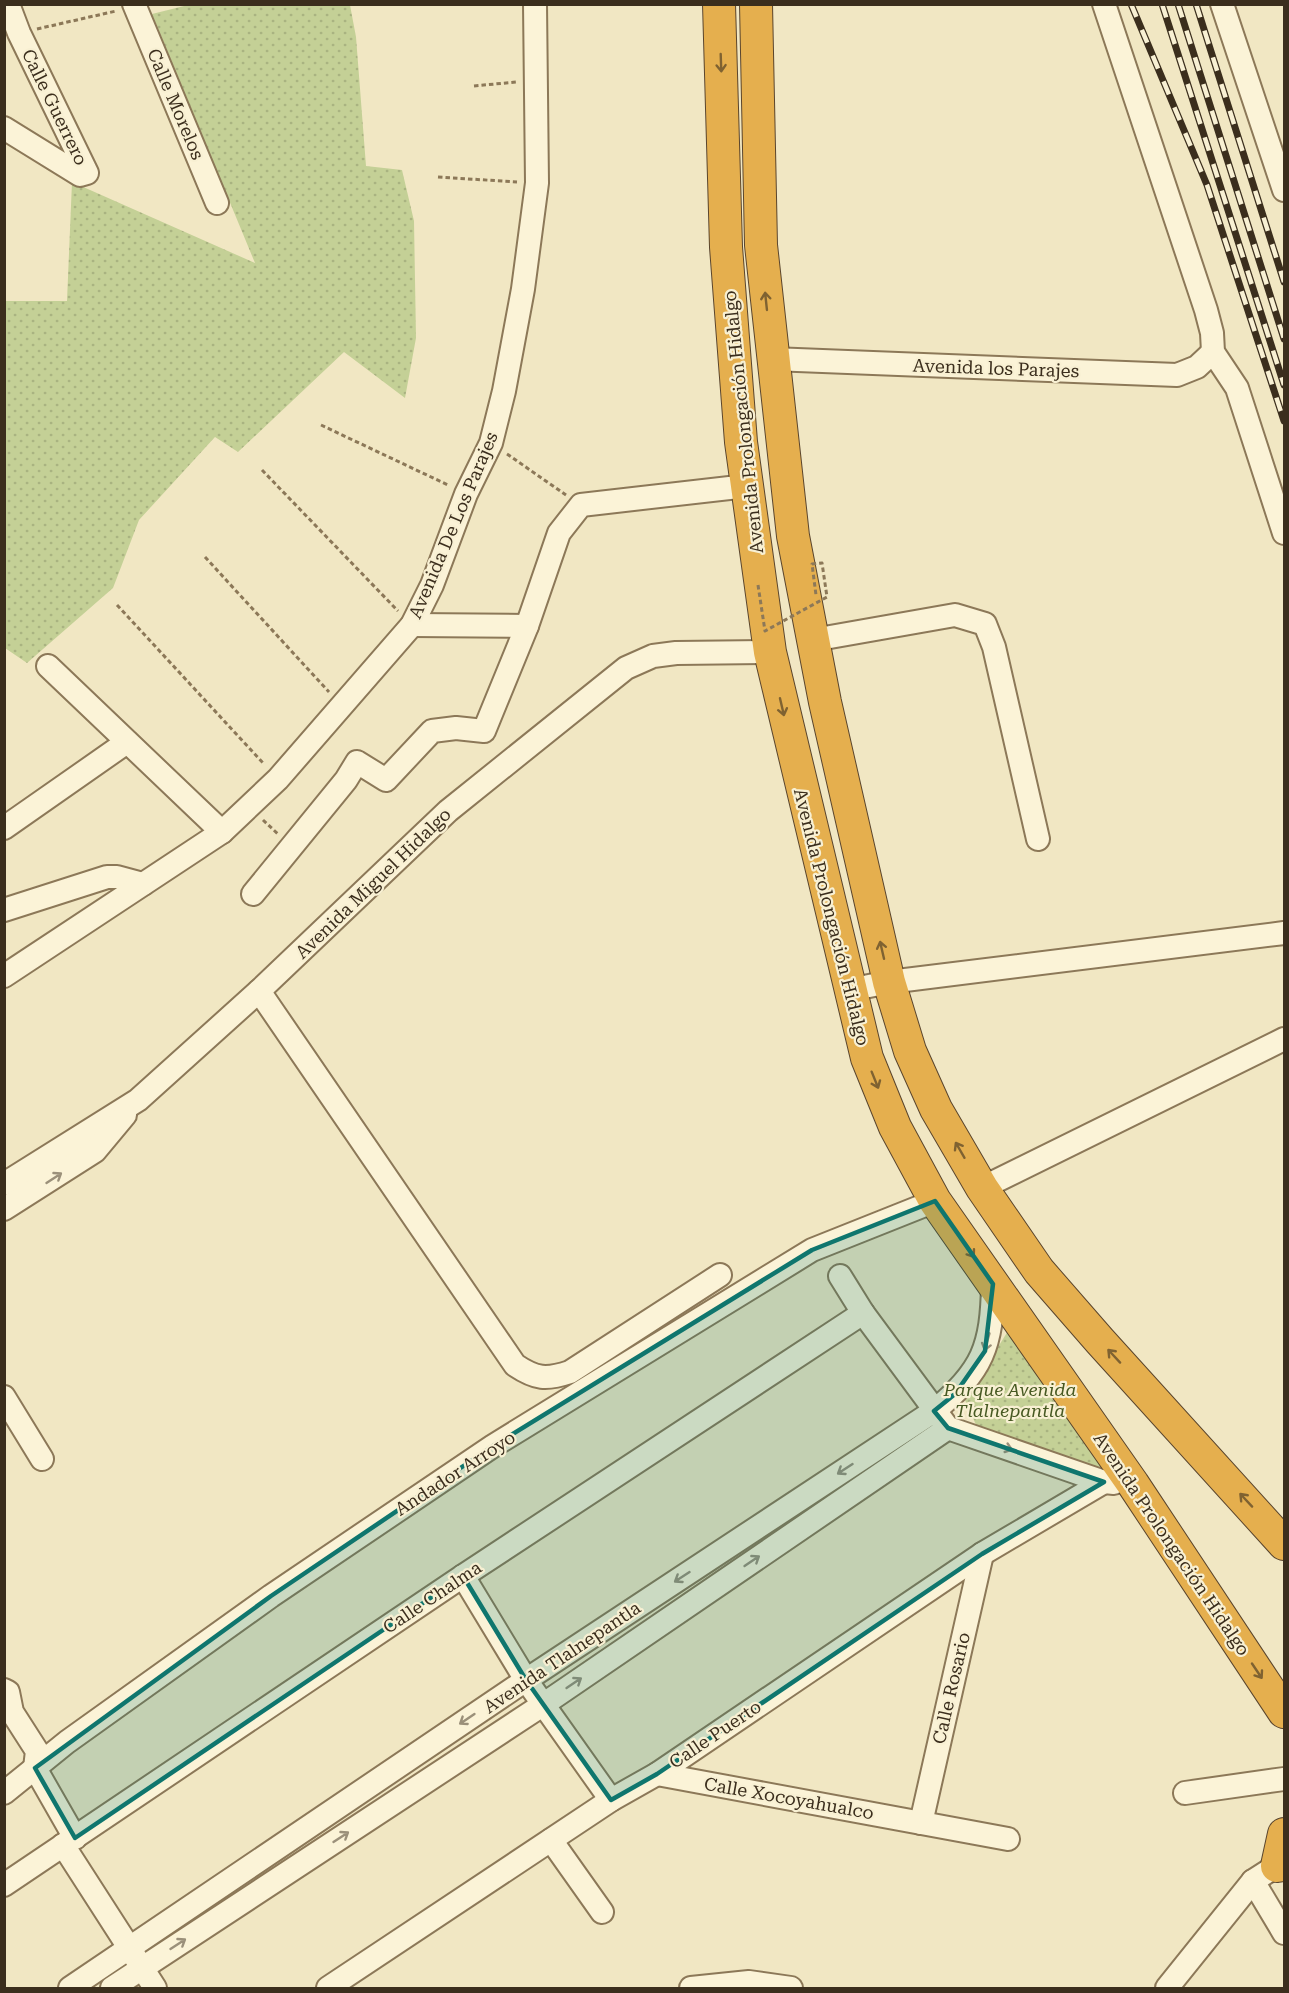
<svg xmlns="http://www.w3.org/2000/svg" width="1289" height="1993" viewBox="0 0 1289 1993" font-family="'Roboto Serif',serif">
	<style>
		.green { fill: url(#green-dots) }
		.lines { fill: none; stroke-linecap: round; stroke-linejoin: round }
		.minor-casing { stroke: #8c7858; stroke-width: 26 }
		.highway-casing { stroke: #5a452d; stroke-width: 34 }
		.path { stroke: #8c7858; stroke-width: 3; stroke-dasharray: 4.5 3; stroke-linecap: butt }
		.minor { stroke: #fbf3d7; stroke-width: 22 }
		.highway { stroke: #e5af4e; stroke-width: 32 }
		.rail-casing { stroke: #3b2e1d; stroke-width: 7 }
		.rail { stroke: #f8f0d3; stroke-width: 4.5; stroke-dasharray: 14; stroke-linecap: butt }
		.path-bridge { stroke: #8c7858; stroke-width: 3; stroke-dasharray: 4.5 3; stroke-linecap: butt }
		.oneway { stroke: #7f6231 }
		.oneway2 { stroke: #9b907a }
		.marked { fill: #0f766e; fill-opacity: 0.2; stroke: #0f766e; stroke-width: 4.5; stroke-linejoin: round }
		.labels { text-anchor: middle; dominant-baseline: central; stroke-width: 4.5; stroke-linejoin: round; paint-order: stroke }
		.street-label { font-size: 18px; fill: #3b2e1d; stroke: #f8f0d3 }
		.park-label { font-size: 18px; font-style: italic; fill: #475922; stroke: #f8f0d3 }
	</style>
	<defs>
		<pattern id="green-dots" width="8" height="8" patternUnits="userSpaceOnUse" patternTransform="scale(1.5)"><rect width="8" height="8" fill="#c4d096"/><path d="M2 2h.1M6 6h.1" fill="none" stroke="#a9b381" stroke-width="1.8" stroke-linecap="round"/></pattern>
	</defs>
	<rect width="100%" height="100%" fill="#f1e7c3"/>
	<g class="green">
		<polygon points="192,4 350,5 356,37 366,166 402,170 414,221 416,338 405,398 344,352 238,452 215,437 139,520 113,588 27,663 5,648 4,301 67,301 72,182 255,263 152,14"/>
		<polygon points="1008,1331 1108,1475 977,1427 965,1400"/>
	</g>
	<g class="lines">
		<g class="minor-casing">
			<g id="minor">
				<polyline points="134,4 217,203"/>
				<polyline points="1104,4 1206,310 1212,333 1213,352 1237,388 1284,533"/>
				<polyline points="1222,4 1284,190"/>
				<polyline points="4,128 80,175 87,173 19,33 8,4"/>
				<polyline points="772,359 1177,375 1197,367 1213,352"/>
				<polyline points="412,625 527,626"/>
				<polyline points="813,640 955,615 985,624 994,647 1038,839"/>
				<polyline points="48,666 222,832"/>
				<polyline points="4,828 127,742"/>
				<polyline points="253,894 346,780 357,762 386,780 432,731 456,728 484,731 527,626 559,533 581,505 747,486"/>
				<polyline points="4,910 107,877 117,877 143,884"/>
				<polyline points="4,976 222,832 278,779 412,625 432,585 466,494 491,443 504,391 523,289 537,183 535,4"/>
				<polyline points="849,990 889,982 1284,933"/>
				<path d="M259 991 515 1365C536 1379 546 1380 570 1372L720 1275"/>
				<polyline points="4,1184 138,1100 259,991 448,811 626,668 653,656 676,653 770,652"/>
				<polyline points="982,1188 1284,1039"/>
				<polyline points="4,1209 95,1151 125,1115"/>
				<polyline points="840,1276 863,1313 948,1428 1104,1482 1114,1483"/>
				<polyline points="4,1397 42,1459"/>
				<polyline points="463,1576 526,1680 611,1800"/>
				<polyline points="4,1690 8,1692 12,1712 37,1751 35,1768 75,1838"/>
				<polyline points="657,1774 1008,1839"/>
				<polyline points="4,1793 67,1742 271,1596 493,1446 812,1250 935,1201"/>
				<polyline points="1185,1793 1284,1779"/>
				<polyline points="921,1823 982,1554"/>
				<polyline points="551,1840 602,1912"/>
				<polyline points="63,1845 155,1988"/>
				<polyline points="1253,1881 1284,1933"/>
				<polyline points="4,1885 463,1576 863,1313"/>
				<path d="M70 1988 526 1680 934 1411C983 1371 992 1346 993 1284"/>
				<polyline points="112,1988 544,1704 948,1428"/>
				<polyline points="328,1988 611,1800 657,1774 982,1554 1104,1482"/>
				<polyline points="691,1988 749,1982 791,1988"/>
				<polyline points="1167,1988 1253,1881 1284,1861"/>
			</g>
		</g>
		<g class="highway-casing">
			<g id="highway">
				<polyline points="719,4 726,247 741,442 770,652 867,1058 895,1127 935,1201 1133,1484 1284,1712"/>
				<polyline points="756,4 761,245 793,536 825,702 889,982 910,1051 936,1109 982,1188 1039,1271 1100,1341 1284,1544"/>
				<polyline points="1284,1834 1277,1866 1284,1865"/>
			</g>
		</g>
		<g class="path">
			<polyline points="37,29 116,11"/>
			<polyline points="474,86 516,82"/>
			<polyline points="438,177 517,182"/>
			<polyline points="321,425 448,485"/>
			<polyline points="507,454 566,495"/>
			<polyline points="262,470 398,611"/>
			<polyline points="205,557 329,692"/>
			<polyline points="117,605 264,764"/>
			<polyline points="263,820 278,834"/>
		</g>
		<use href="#minor" class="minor"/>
		<use href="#highway" class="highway"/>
		<g class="rail-casing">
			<g id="rail">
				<polyline points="1131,4 1207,185 1284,421"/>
				<polyline points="1162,4 1284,385"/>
				<polyline points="1178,4 1284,339"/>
				<polyline points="1196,4 1284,282"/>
			</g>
		</g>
		<use href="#rail" class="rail"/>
		<polyline class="path-bridge" points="758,585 765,631 827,597 822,563 812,564 816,595"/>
	</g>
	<defs><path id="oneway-shaft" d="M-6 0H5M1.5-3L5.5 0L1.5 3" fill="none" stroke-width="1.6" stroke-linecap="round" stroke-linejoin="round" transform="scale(1.5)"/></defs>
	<g class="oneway">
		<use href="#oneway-shaft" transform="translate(721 63) rotate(88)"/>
		<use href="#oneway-shaft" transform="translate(766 301) rotate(-96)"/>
		<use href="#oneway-shaft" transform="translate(782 707) rotate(77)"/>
		<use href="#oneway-shaft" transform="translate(882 950) rotate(-103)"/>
		<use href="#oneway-shaft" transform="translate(875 1080) rotate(68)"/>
		<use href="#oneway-shaft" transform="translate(960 1150) rotate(-120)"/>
		<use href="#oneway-shaft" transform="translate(969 1250) rotate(55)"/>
		<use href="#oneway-shaft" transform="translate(1114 1356) rotate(-133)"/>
		<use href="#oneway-shaft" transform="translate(1246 1500) rotate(-133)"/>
		<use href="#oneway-shaft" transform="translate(1257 1671) rotate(56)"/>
	</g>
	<g class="oneway2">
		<use href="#oneway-shaft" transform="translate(54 1178) rotate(-33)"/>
		<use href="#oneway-shaft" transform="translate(987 1342) rotate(106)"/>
		<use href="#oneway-shaft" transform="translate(1004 1447) rotate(19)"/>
		<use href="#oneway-shaft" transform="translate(845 1469) rotate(147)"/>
		<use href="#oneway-shaft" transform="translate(752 1561) rotate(-34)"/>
		<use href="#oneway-shaft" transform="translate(682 1577) rotate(147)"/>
		<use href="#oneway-shaft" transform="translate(574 1683) rotate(-34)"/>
		<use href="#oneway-shaft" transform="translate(467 1719) rotate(146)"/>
		<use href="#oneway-shaft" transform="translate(341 1837) rotate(-33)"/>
		<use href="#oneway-shaft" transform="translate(178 1944) rotate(-33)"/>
	</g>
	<path class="marked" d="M935 1201 993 1284 985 1351 955 1394 934 1411 948 1428 1104 1482 982 1554 657 1774 611 1800 526 1680 463 1576 75 1838 35 1768 271 1596 493 1446 812 1250Z"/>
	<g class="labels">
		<g class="street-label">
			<text transform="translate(176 104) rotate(67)">Calle Morelos</text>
			<text transform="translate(55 107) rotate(64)">Calle Guerrero</text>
			<text transform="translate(996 368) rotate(2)">Avenida los Parajes</text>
			<text transform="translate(743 422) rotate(-96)">Avenida Prolongación Hidalgo</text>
			<text transform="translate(453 525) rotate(-67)">Avenida De Los Parajes</text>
			<text transform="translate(373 883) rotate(-44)">Avenida Miguel Hidalgo</text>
			<text transform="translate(832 917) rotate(76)">Avenida Prolongación Hidalgo</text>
			<text transform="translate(455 1473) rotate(-33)">Andador Arroyo</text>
			<text transform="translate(1172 1544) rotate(56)">Avenida Prolongación Hidalgo</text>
			<text transform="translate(432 1597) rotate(-34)">Calle Chalma</text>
			<text transform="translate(562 1657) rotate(-34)">Avenida Tlalnepantla</text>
			<text transform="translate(951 1688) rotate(-77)">Calle Rosario</text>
			<text transform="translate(715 1734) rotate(-34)">Calle Puerto</text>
			<text transform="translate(789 1798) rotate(10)">Calle Xocoyahualco</text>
		</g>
		<g class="park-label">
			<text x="1010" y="1389">Parque Avenida<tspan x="1010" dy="21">Tlalnepantla</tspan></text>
		</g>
	</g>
	<rect width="1289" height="1993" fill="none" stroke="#3b2e1d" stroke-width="12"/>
</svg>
